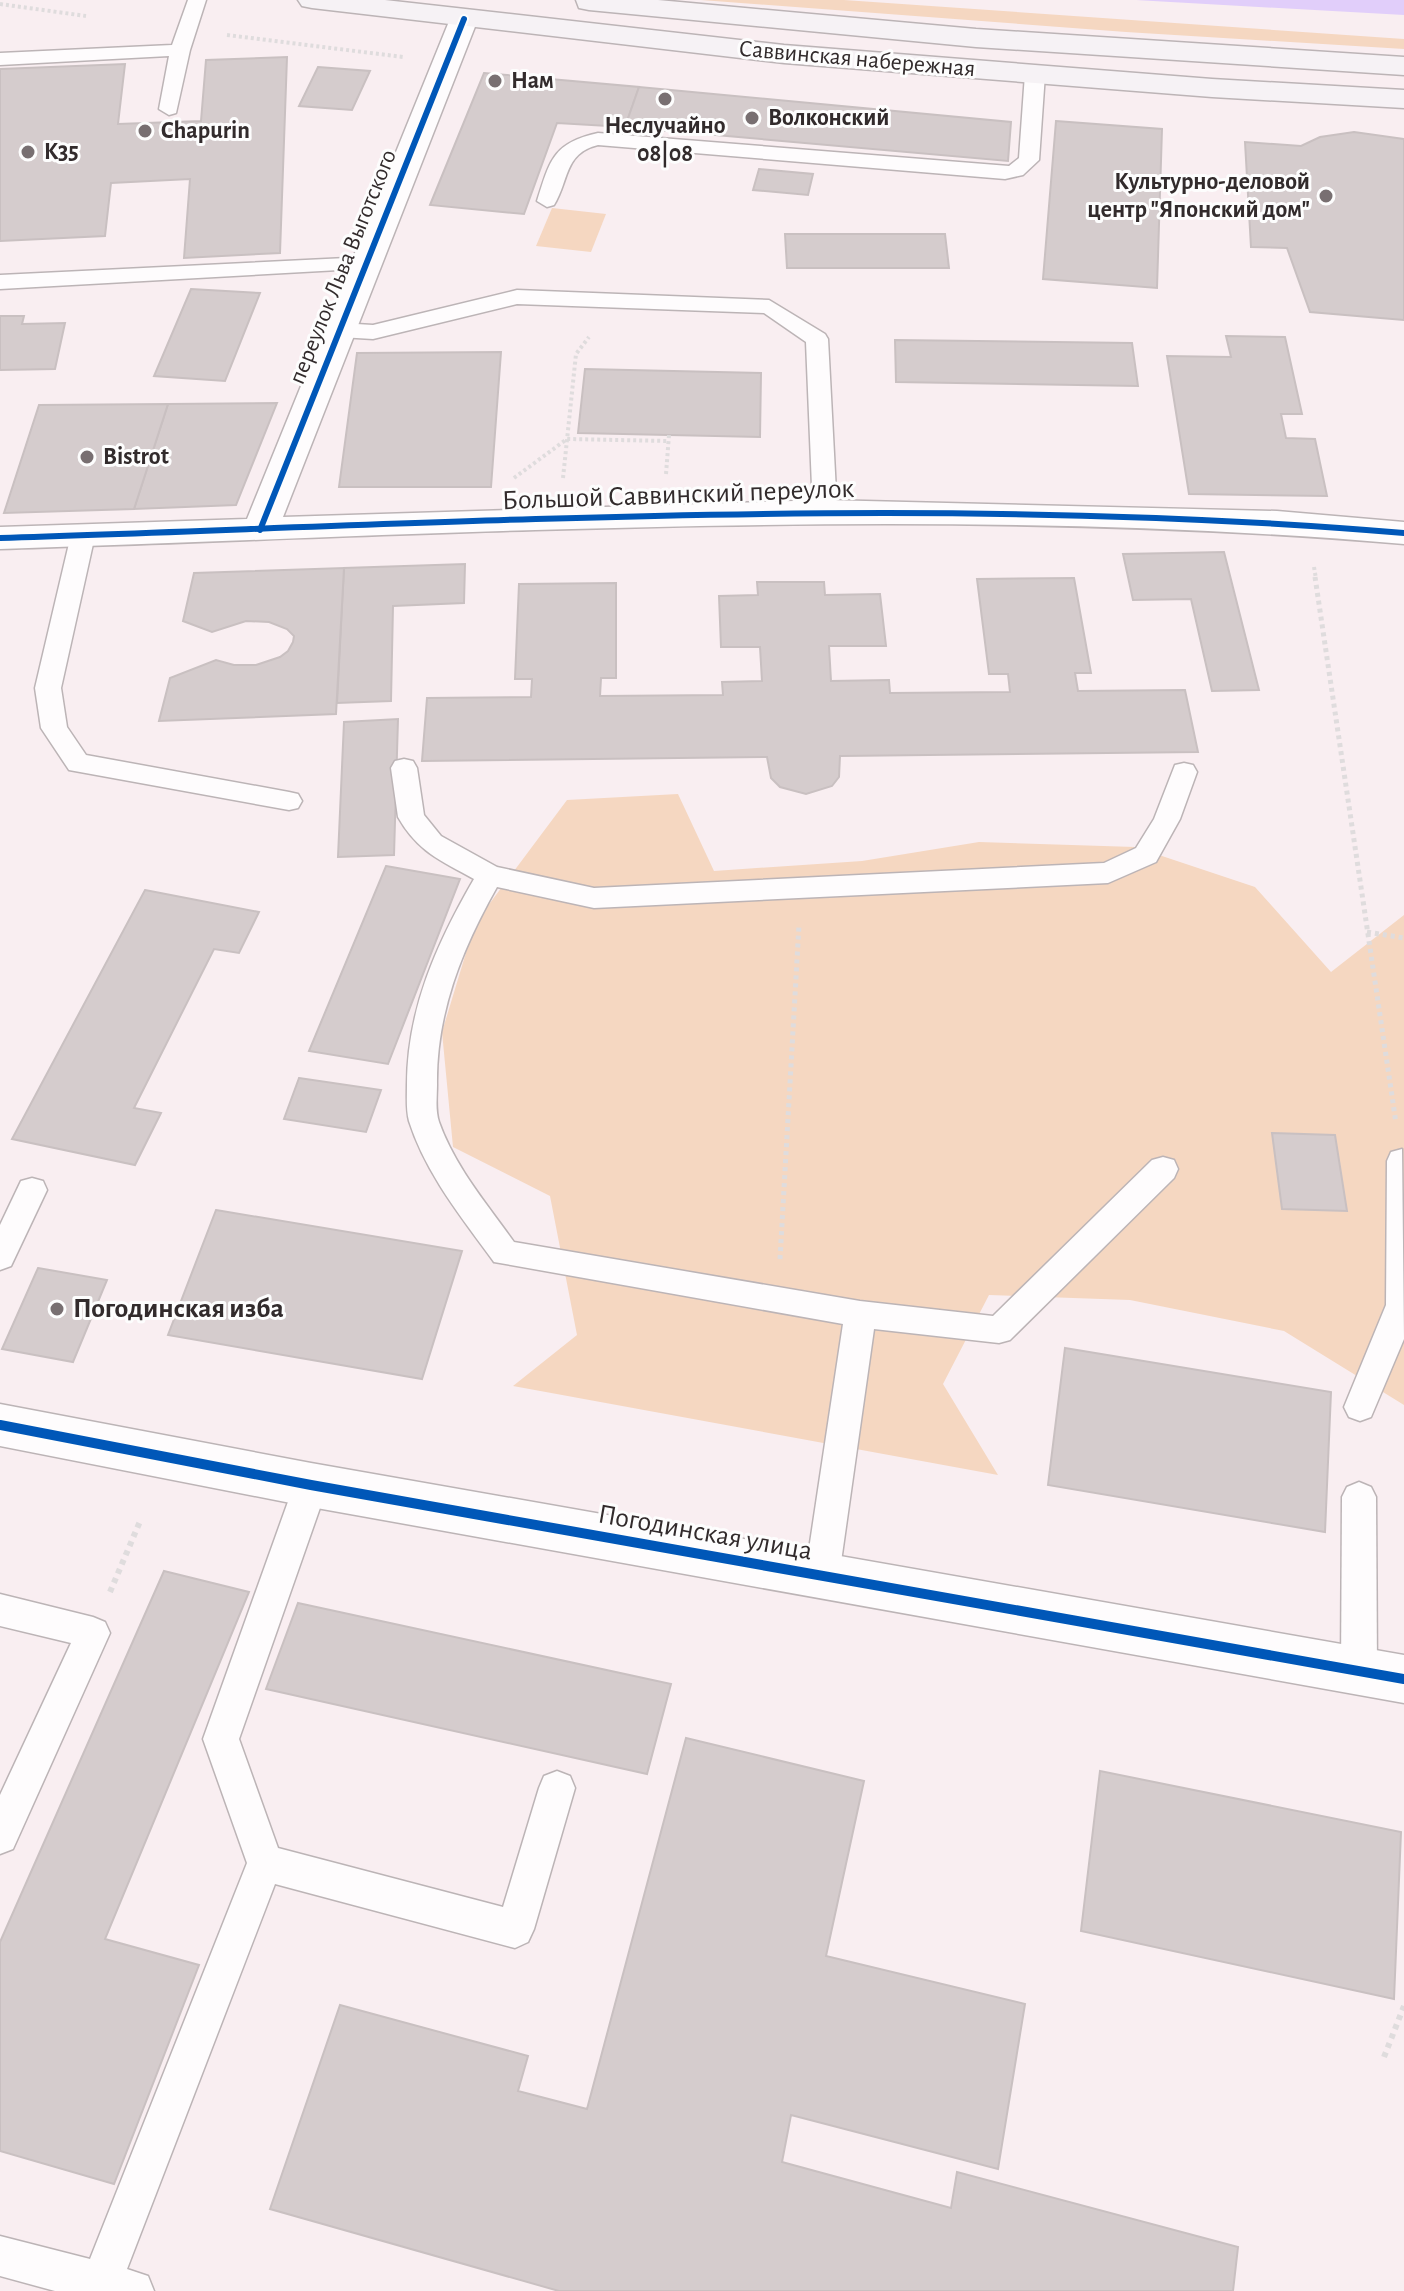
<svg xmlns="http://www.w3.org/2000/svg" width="1404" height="2291" viewBox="0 0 1404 2291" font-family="'Alegreya Sans',sans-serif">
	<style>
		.green { fill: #f5d7c1 }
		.water { fill: #e1cefa }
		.building { fill: #d5cccd; stroke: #c9c0c1; stroke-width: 2 }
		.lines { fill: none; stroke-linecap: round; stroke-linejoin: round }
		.lane-casing { stroke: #bcb4b6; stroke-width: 3 }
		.street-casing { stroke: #bcb4b6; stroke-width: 3 }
		.secondary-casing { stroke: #bcb4b6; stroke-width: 3 }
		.path-far2 { stroke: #dfdcdd; stroke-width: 4; stroke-dasharray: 3 3; stroke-linecap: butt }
		.path-far1 { stroke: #dfdcdd; stroke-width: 5; stroke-dasharray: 4 4; stroke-linecap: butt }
		.path { stroke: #dfdcdd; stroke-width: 6; stroke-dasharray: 5 5; stroke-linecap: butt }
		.lane { fill: #fefcfd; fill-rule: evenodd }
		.street { fill: #fefcfd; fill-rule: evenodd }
		.secondary { fill: #f6f2f5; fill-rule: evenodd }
		.cycleway-far1-casing { stroke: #fdfdfd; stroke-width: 10 }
		.cycleway-casing { stroke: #fdfdfd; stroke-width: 15 }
		.cycleway-far1 { stroke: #0057b8; stroke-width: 6 }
		.cycleway { stroke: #0057b8; stroke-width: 10 }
		.poi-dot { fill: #786f71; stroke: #fdfdfd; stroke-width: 3 }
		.labels { text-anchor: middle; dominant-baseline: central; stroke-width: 6; stroke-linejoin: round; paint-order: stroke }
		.far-street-label { font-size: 24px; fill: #322b2c; stroke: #fdfdfd }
		.far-poi-label { font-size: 24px; font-weight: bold; fill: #322b2c; stroke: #fdfdfd; text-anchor: start }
		.street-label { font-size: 28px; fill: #322b2c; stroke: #fdfdfd }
		.poi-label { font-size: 28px; font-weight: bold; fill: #322b2c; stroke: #fdfdfd; text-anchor: start }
	</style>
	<rect width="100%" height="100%" fill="#f9eef1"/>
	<g class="green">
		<polygon points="701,0 844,0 1404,39 1404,49 1126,32"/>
		<polygon points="552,208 606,214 591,252 536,246"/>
		<polygon points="678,794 714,871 862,861 979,842 1135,847 1255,887 1331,972 1404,915 1404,1405 1284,1331 1130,1300 989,1295 943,1384 998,1475 513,1386 577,1335 550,1196 453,1147 442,1032 475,923 567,800"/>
	</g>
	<polygon class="water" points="1136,0 1404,0 1404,15 1153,1"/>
	<g class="building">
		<polygon points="287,57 280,253 184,258 190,179 111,183 105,236 0,241 0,69 125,64 118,124 201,121 206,60"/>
		<polygon points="318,67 370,71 352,110 299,106"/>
		<polygon points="484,73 639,87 625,127 557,123 524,214 430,205"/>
		<polygon points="639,87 1011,122 1008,161 625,127"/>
		<polygon points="1056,121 1162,129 1157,288 1043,279"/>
		<polygon points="1354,132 1404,139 1404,320 1310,312 1287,248 1251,247 1245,142 1301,146 1320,137"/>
		<polygon points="759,169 813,174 808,195 753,190"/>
		<polygon points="785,234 945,234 949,268 787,268"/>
		<polygon points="191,289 260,293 225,381 154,376"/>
		<polygon points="0,316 24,316 22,324 65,323 55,369 0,370"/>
		<polygon points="1226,336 1285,337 1302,414 1281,414 1286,438 1315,439 1327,496 1189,494 1167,356 1231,357"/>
		<polygon points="895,340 1132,343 1138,386 896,382"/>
		<polygon points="501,352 491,487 339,487 357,353"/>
		<polygon points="585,369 761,373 760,437 578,433"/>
		<polygon points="277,403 236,505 134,509 168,404"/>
		<polygon points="168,404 134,509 4,513 39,405"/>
		<polygon points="1224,552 1259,690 1212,691 1191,599 1133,600 1123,554"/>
		<polygon points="465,564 464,603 393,606 391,701 337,703 344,568"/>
		<polygon points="344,568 336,714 159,721 170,678 216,660 234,665 256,665 280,657 288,651 293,642 294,636 287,629 269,622 246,621 212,632 183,621 194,573"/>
		<polygon points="1074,578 1091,673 1075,673 1078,691 1185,690 1198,752 840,756 839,777 832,786 806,794 780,787 771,778 767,757 422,761 427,698 531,697 532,679 515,679 519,584 616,583 616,678 601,678 600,696 723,695 722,682 762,681 760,647 721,647 719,596 758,595 757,582 824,582 825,595 880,594 886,646 829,646 831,681 889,680 890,693 1010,692 1008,674 989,674 977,579"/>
		<polygon points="398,719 394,855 338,857 344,722"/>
		<polygon points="386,866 460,879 388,1064 309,1051"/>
		<polygon points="145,890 259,912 239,953 214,949 134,1108 161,1113 135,1165 12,1139"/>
		<polygon points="299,1078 381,1090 366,1132 284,1119"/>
		<polygon points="1272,1133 1335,1135 1347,1211 1282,1209"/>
		<polygon points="216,1210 462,1251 422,1379 168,1335"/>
		<polygon points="38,1268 107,1280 73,1362 2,1349"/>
		<polygon points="1065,1348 1331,1392 1325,1532 1048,1485"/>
		<polygon points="164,1571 249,1592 105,1939 199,1965 114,2184 0,2151 0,1942"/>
		<polygon points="298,1603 671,1684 647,1774 266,1689"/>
		<polygon points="686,1738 864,1781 826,1956 1025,2004 998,2169 791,2115 782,2162 951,2208 957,2172 1238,2247 1233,2291 559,2291 270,2209 340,2005 528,2056 518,2091 587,2109"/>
		<polygon points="1100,1771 1401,1832 1394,1999 1081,1931"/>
	</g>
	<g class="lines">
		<g class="lane-casing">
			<g id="lane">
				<polygon points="188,0 206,0 190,50 176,113 169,115 159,109 169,56 0,65 0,53 172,45"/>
				<path d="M1035 68 1045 74 1039 160 1023 175 1005 179 598 145C564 153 569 181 554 205L547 207 537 201C550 160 553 143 598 133L1009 166 1019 158 1025 74Z"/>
				<polygon points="367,257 378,263 375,268 0,289 0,275"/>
				<polygon points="517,290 769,300 825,334 828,339 837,511 833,516 817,516 813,511 806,342 764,313 517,304 373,339 340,337 329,330 340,323 373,325"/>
				<polygon points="83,527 92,530 95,535 61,688 67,727 86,755 289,792 298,794 302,801 298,808 289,810 69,770 41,728 35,688 71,535 74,530"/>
				<path d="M404 759 413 761 417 768 424 815 441 836 497 867 594 888 1104 863 1136 848 1154 819 1175 765 1184 763 1193 765 1197 772 1180 819 1156 862 1108 883 594 908 497 887C462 949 436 1013 437 1085 437 1097 435 1110 439 1122 455 1167 487 1204 514 1242L860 1301 993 1316 1152 1160 1163 1157 1174 1160 1178 1169 1174 1178 1010 1340 999 1343 874 1329 839 1576 834 1587 822 1592 810 1587 805 1576 843 1324 494 1262C462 1218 426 1174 409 1121 406 1110 407 1097 407 1085 407 1009 437 943 474 879 440 860 418 852 398 817L391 768 395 761Z"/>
				<polygon points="1402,1149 1404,1339 1371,1417 1360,1421 1349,1417 1344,1407 1386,1305 1387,1161 1391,1152"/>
				<polygon points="32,1178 43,1181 47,1190 11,1266 0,1270 0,1225 21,1181"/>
				<polygon points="311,1470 323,1475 328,1485 239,1739 278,1848 503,1907 539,1788 544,1776 557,1771 570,1776 575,1788 534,1929 528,1942 515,1948 275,1884 127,2269 148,2276 154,2291 55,2291 0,2276 0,2236 90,2259 247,1863 203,1739 294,1485 299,1475"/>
				<polygon points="1359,1482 1371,1487 1376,1497 1377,1671 1371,1683 1359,1687 1347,1683 1341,1671 1342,1497 1347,1487"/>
				<polygon points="0,1594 93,1617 105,1622 110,1633 13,1849 0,1854 0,1795 71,1643 0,1626"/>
			</g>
		</g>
		<g class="street-casing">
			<g id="street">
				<path d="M464 11 474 13 478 19 283 517 825 500 1277 511 1404 522V544C937 504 467 534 0 549V527L247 519 450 19 454 13Z"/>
				<polygon points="0,1404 311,1463 1404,1655 1404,1703 311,1507 0,1446"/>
			</g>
		</g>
		<g class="secondary-casing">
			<g id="secondary">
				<polygon points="298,0 385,0 784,45 1212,79 1404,90 1404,108 1212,97 784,63 312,8 302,6"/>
				<polygon points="576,0 658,0 976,29 1404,57 1404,75 976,47 589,10 579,8"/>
			</g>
		</g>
		<g class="path-far2">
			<polyline points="0,4 86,16"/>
			<polyline points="227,35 403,57"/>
			<polyline points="666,474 669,435"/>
			<polyline points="514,478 567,439 668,441"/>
			<polyline points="563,478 576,354 589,337"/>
			<polyline points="1314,567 1316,579"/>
		</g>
		<g class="path-far1">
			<polyline points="1315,577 1396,1123"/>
			<polyline points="1367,932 1404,938"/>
			<polyline points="780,1259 799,925"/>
		</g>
		<g class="path">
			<polyline points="110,1592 141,1519"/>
			<polyline points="1384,2057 1404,2006"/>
		</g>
		<use href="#lane" class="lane"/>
		<use href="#street" class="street"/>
		<use href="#secondary" class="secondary"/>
		<g class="cycleway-far1-casing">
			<g id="cycleway-far1">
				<polyline points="260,530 464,19"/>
				<path d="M0 538C467 523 937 493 1404 533"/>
			</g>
		</g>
		<g class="cycleway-casing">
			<polyline id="cycleway" points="0,1425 311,1485 1404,1679"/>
		</g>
		<use href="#cycleway-far1" class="cycleway-far1"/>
		<use href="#cycleway" class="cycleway"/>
	</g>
	<g class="poi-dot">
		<circle cx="495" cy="81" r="8"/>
		<circle cx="665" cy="99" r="8"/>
		<circle cx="752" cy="118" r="8"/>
		<circle cx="145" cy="131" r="8"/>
		<circle cx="28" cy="152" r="8"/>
		<circle cx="1326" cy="196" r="8"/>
		<circle cx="87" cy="457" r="8"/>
		<circle cx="57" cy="1309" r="8"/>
	</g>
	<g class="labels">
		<g class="far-street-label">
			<text transform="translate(857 59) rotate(5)">Саввинская набережная</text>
			<text transform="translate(343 267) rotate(-68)">переулок Льва Выготского</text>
		</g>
		<g class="far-poi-label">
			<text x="511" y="81">Нам</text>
			<text x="768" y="118">Волконский</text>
			<text x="665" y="126" text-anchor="middle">Неслучайно<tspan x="665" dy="28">08|08</tspan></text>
			<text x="161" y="131">Chapurin</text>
			<text x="44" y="152">K35</text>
			<text x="1310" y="182" text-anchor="end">Культурно-деловой<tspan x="1310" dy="28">центр "Японский дом"</tspan></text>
			<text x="103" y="457">Bistrot</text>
		</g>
		<g class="street-label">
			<text transform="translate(678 495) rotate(-2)">Большой Саввинский переулок</text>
			<text transform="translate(705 1533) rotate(10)">Погодинская улица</text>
		</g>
		<g class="poi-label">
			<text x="73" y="1309">Погодинская изба</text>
		</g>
	</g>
</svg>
